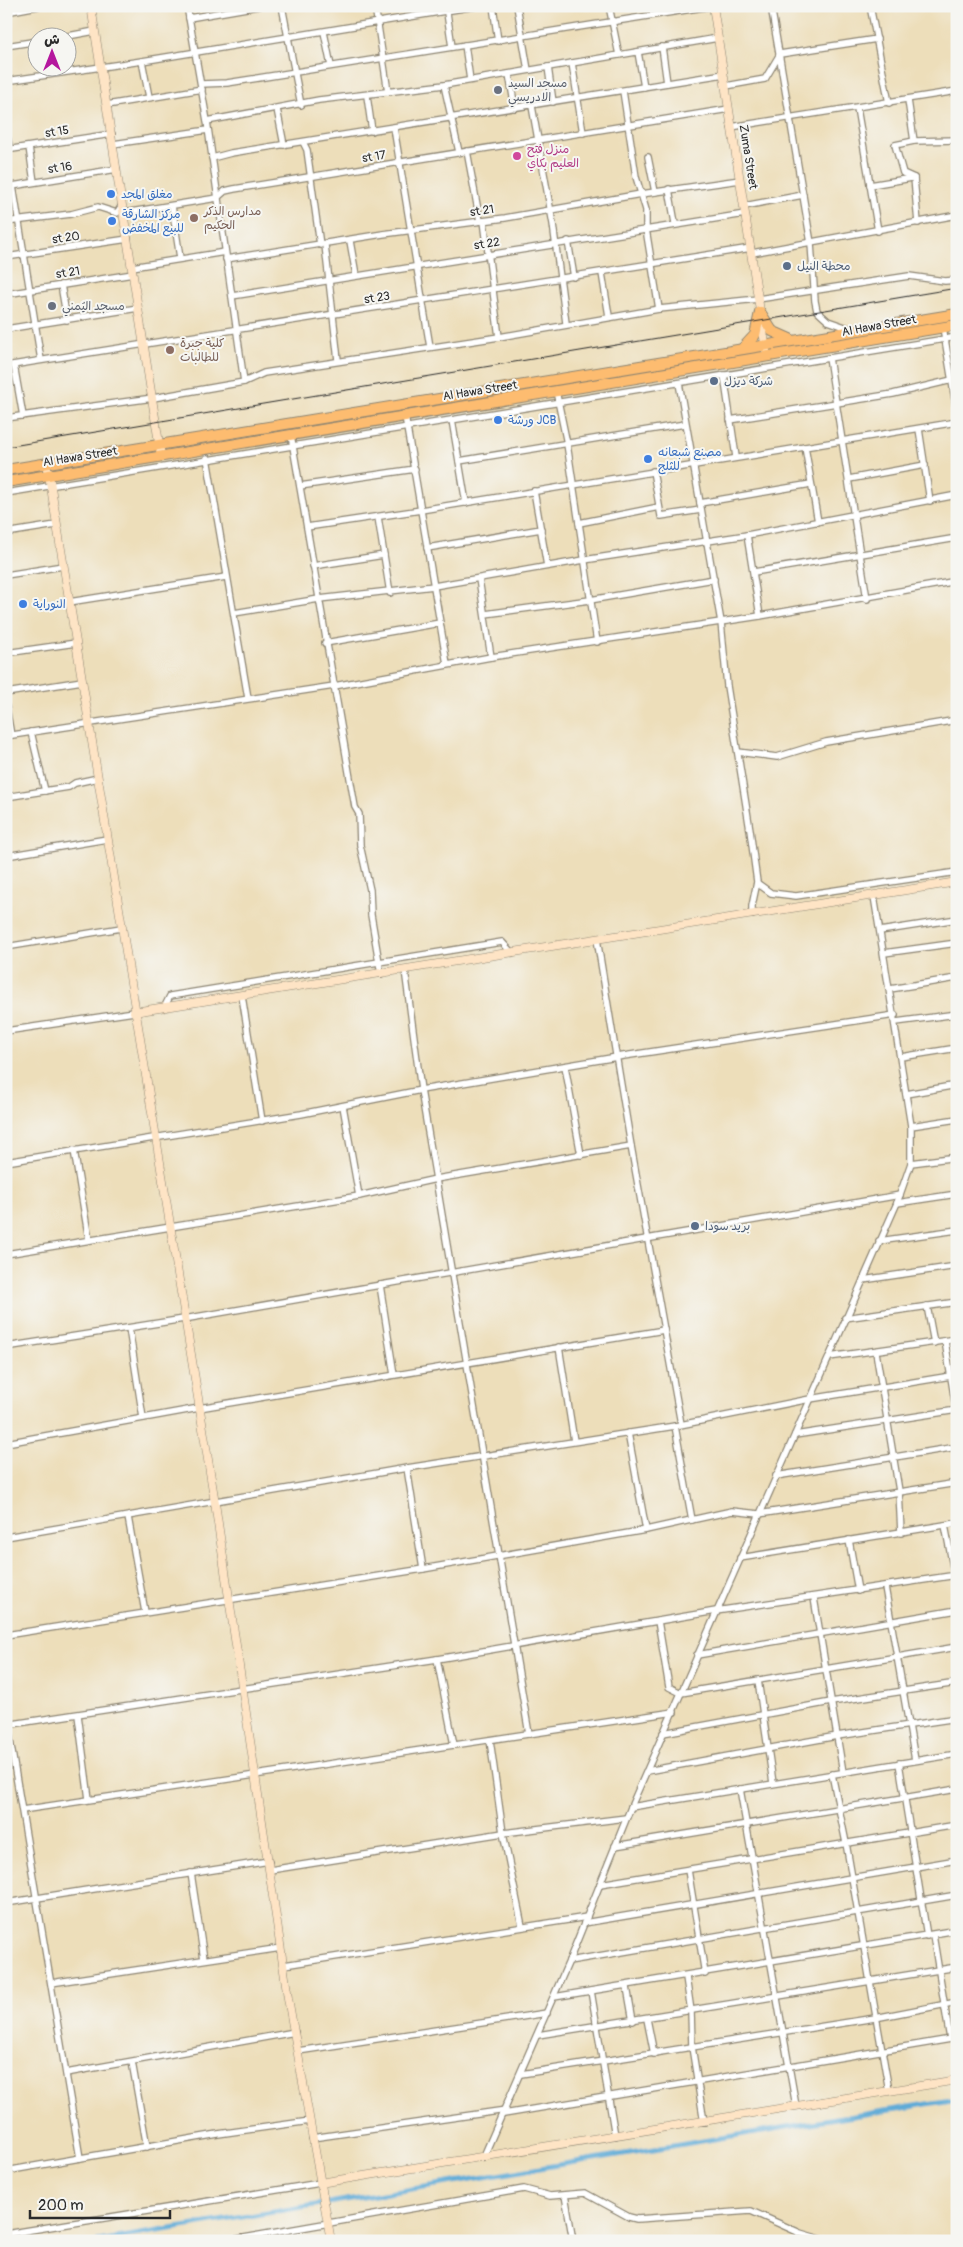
<svg xmlns="http://www.w3.org/2000/svg" width="963" height="2247" viewBox="0 0 963 2247" font-family="Pangolin,'Playpen Sans Arabic',sans-serif">
	<style>
		.lines { fill: none; stroke-linecap: round; stroke-linejoin: round }
		.canal { stroke: #5eabd7; stroke-width: 5 }
		.street-casing { stroke: #8c8472; stroke-width: 8 }
		.secondary-casing { stroke: #8c8472; stroke-width: 9 }
		.highway-casing { stroke: #8c8472; stroke-width: 12 }
		.street { stroke: #fff; stroke-width: 5.5 }
		.secondary { stroke: #fee4c5; stroke-width: 8 }
		.highway { stroke: #fdbc6f; stroke-width: 10 }
		.rail { stroke: #2b2b2b; stroke-width: 1 }
		.worship-dot { fill: #6b7280; stroke: #f6f6f2; stroke-width: 2 }
		.hotel-dot { fill: #d1479c; stroke: #f6f6f2; stroke-width: 2 }
		.shop-dot { fill: #3f7fe0; stroke: #f6f6f2; stroke-width: 2 }
		.education-dot { fill: #8d6e63; stroke: #f6f6f2; stroke-width: 2 }
		.service-dot { fill: #5c6f8a; stroke: #f6f6f2; stroke-width: 2 }
		.labels { text-anchor: middle; dominant-baseline: central; stroke-width: 4; stroke-linejoin: round; paint-order: stroke }
		.worship-label { font-size: 12px; fill: #5b616d; stroke: #f6f6f2; text-anchor: start }
		.street-label { font-size: 12px; fill: #2b2b2b; stroke: #f6f6f2 }
		.hotel-label { font-size: 12px; fill: #b23c85; stroke: #f6f6f2; text-anchor: start }
		.shop-label { font-size: 12px; fill: #366cbe; stroke: #f6f6f2; text-anchor: start }
		.education-label { font-size: 12px; fill: #785e54; stroke: #f6f6f2; text-anchor: start }
		.service-label { font-size: 12px; fill: #4e5e75; stroke: #f6f6f2; text-anchor: start }
	</style>
	<rect width="100%" height="100%" fill="#f6f6f2"/>
	<filter id="ink" filterUnits="userSpaceOnUse"><feTurbulence type="fractalNoise" baseFrequency=".02" numOctaves="2"/><feDisplacementMap in="SourceGraphic" scale="10" xChannelSelector="R" yChannelSelector="G"/><feConvolveMatrix kernelMatrix="1 2 1 2 8 2 1 2 1" color-interpolation-filters="sRGB"/></filter>
	<filter id="wash" filterUnits="userSpaceOnUse"><feTurbulence type="fractalNoise" baseFrequency=".0096" numOctaves="4" result="noise"/><feDisplacementMap in="SourceGraphic" scale="20" xChannelSelector="R" yChannelSelector="G"/><feGaussianBlur stdDeviation="1.12" result="paint"/><feColorMatrix in="noise" values="0 0 0 0 0 0 0 0 0 0 0 0 0 0 0 0 0 1.4 0 .05"/><feComposite in="paint" operator="in"/></filter>
	<g filter="url(#wash)">
		<rect width="100%" height="100%" fill="#eddeba"/>
		<g class="lines">
			<polyline class="canal" points="98,2241 957,2099"/>
		</g>
	</g>
	<g filter="url(#ink)">
		<g class="lines">
			<g class="street-casing">
				<g id="street">
					<polyline points="187,6 207,121 244,382"/>
					<polyline points="282,6 301,105"/>
					<polyline points="375,6 388,92"/>
					<polyline points="446,6 452,47"/>
					<polyline points="493,6 498,41"/>
					<polyline points="517,6 528,70"/>
					<polyline points="609,6 619,55"/>
					<polyline points="771,6 811,243 815,301 817,311 828,321 851,329"/>
					<polyline points="870,6 889,103"/>
					<polyline points="6,12 38,6"/>
					<polyline points="189,18 258,6"/>
					<polyline points="324,32 331,66"/>
					<polyline points="57,38 95,31"/>
					<polyline points="465,45 470,80"/>
					<polyline points="6,46 38,41"/>
					<polyline points="662,47 667,83"/>
					<polyline points="638,52 644,87"/>
					<polyline points="142,61 476,6"/>
					<polyline points="572,63 583,133"/>
					<polyline points="548,67 553,102"/>
					<polyline points="509,74 515,108"/>
					<polyline points="6,81 142,61 149,97"/>
					<polyline points="201,84 227,83 711,6"/>
					<polyline points="444,85 459,152"/>
					<polyline points="726,86 765,79 780,54 877,39"/>
					<polyline points="623,91 636,177 646,210 646,229 659,309"/>
					<polyline points="367,96 372,131"/>
					<polyline points="908,100 914,141"/>
					<polyline points="107,105 202,89"/>
					<polyline points="532,106 553,224 566,323"/>
					<polyline points="857,108 878,231"/>
					<polyline points="277,109 284,145"/>
					<polyline points="207,121 319,100 444,85 718,38"/>
					<polyline points="731,127 957,91"/>
					<polyline points="394,128 430,347"/>
					<polyline points="6,133 10,149"/>
					<polyline points="303,142 307,150 320,245"/>
					<polyline points="113,144 208,130"/>
					<polyline points="29,147 34,182"/>
					<polyline points="6,150 112,134"/>
					<polyline points="467,151 480,221"/>
					<polyline points="648,157 655,192"/>
					<polyline points="212,158 231,153 724,74"/>
					<polyline points="914,178 903,173 895,145 914,141 957,140"/>
					<polyline points="914,178 918,223"/>
					<polyline points="870,185 912,178"/>
					<polyline points="13,186 41,360"/>
					<polyline points="6,187 117,169"/>
					<polyline points="669,189 675,223"/>
					<polyline points="172,206 180,258"/>
					<polyline points="744,206 803,195"/>
					<polyline points="124,213 217,198 225,191 234,189 729,109"/>
					<polyline points="484,221 499,337"/>
					<polyline points="6,222 71,214 98,207 117,213 122,205"/>
					<polyline points="350,241 356,275"/>
					<polyline points="568,241 574,277"/>
					<polyline points="325,245 338,360"/>
					<polyline points="752,253 957,215"/>
					<polyline points="6,257 128,239"/>
					<polyline points="226,259 383,234 505,218 641,194 740,180"/>
					<polyline points="132,267 225,252"/>
					<polyline points="602,273 609,316"/>
					<polyline points="61,285 67,320"/>
					<polyline points="6,294 133,274"/>
					<polyline points="232,296 745,214"/>
					<polyline points="943,327 957,412"/>
					<polyline points="6,329 138,308"/>
					<polyline points="829,358 867,599"/>
					<polyline points="14,365 23,416"/>
					<polyline points="6,366 751,248"/>
					<polyline points="724,375 736,457"/>
					<polyline points="679,383 721,622 727,686 750,830 757,882 752,906 752,915"/>
					<polyline points="556,391 567,444 597,642"/>
					<polyline points="405,416 447,664"/>
					<polyline points="6,418 153,398 244,382 264,373 499,337 659,309 758,299 909,276 945,281 957,280"/>
					<polyline points="452,420 466,503"/>
					<polyline points="730,420 893,394 952,380"/>
					<polyline points="919,429 930,501"/>
					<polyline points="291,435 355,807 359,814 360,845 370,890 371,915 381,974"/>
					<polyline points="805,447 818,522"/>
					<polyline points="207,458 248,698"/>
					<polyline points="459,461 685,424"/>
					<polyline points="653,471 661,516 701,510"/>
					<polyline points="849,479 925,465"/>
					<polyline points="300,486 415,469"/>
					<polyline points="534,491 547,566"/>
					<polyline points="6,493 957,337"/>
					<polyline points="700,503 811,484"/>
					<polyline points="378,517 390,593"/>
					<polyline points="579,523 659,507"/>
					<polyline points="307,527 421,510 957,422"/>
					<polyline points="6,533 56,525"/>
					<polyline points="747,535 760,616"/>
					<polyline points="427,548 541,529"/>
					<polyline points="313,566 384,555"/>
					<polyline points="754,572 957,538"/>
					<polyline points="6,575 63,566"/>
					<polyline points="479,579 491,657"/>
					<polyline points="69,602 226,577"/>
					<polyline points="234,613 319,599 434,586 584,560 747,535 957,495"/>
					<polyline points="485,614 590,600 714,579"/>
					<polyline points="325,643 440,623"/>
					<polyline points="6,653 76,643"/>
					<polyline points="6,693 82,681"/>
					<polyline points="6,707 11,735"/>
					<polyline points="31,732 45,791"/>
					<polyline points="6,736 334,686 491,657 760,616 957,581"/>
					<polyline points="738,752 777,757 826,742 957,720"/>
					<polyline points="6,797 69,787 75,783 98,778"/>
					<polyline points="6,856 107,839"/>
					<polyline points="757,883 771,893 796,896 957,872"/>
					<polyline points="880,931 957,919"/>
					<polyline points="597,939 631,1146 681,1424"/>
					<polyline points="6,947 121,928"/>
					<polyline points="884,953 957,943"/>
					<polyline points="405,970 421,1090 529,1734"/>
					<polyline points="890,989 957,978"/>
					<polyline points="242,996 262,1121"/>
					<polyline points="164,1008 170,996 502,942 512,953"/>
					<polyline points="896,1022 957,1014"/>
					<polyline points="6,1031 134,1012"/>
					<polyline points="901,1057 957,1048"/>
					<polyline points="565,1066 581,1155"/>
					<polyline points="906,1094 957,1085"/>
					<polyline points="343,1106 359,1196"/>
					<polyline points="911,1126 957,1119"/>
					<polyline points="74,1150 89,1240"/>
					<polyline points="6,1162 301,1114 421,1090 617,1057 895,1015"/>
					<polyline points="911,1163 957,1157"/>
					<polyline points="897,1203 957,1194"/>
					<polyline points="879,1241 957,1230"/>
					<polyline points="6,1254 359,1196 436,1179 631,1146"/>
					<polyline points="863,1280 957,1266"/>
					<polyline points="380,1285 394,1375"/>
					<polyline points="927,1306 934,1343"/>
					<polyline points="845,1318 957,1302"/>
					<polyline points="129,1328 143,1418"/>
					<polyline points="945,1341 957,1414"/>
					<polyline points="6,1347 184,1319 900,1195"/>
					<polyline points="559,1347 574,1441"/>
					<polyline points="876,1352 899,1491 901,1533"/>
					<polyline points="829,1357 957,1339"/>
					<polyline points="675,1426 692,1520"/>
					<polyline points="628,1433 646,1530"/>
					<polyline points="795,1435 957,1410"/>
					<polyline points="6,1443 199,1408 664,1330"/>
					<polyline points="407,1468 423,1569"/>
					<polyline points="776,1476 957,1447"/>
					<polyline points="128,1517 145,1612"/>
					<polyline points="945,1525 957,1588"/>
					<polyline points="6,1537 407,1468 675,1426 810,1399 957,1375"/>
					<polyline points="849,1540 858,1591"/>
					<polyline points="740,1558 957,1523"/>
					<polyline points="885,1587 915,1760"/>
					<polyline points="814,1598 843,1772"/>
					<polyline points="658,1621 669,1687 681,1693 957,1647"/>
					<polyline points="6,1635 423,1569 646,1530 732,1511 759,1514 957,1483"/>
					<polyline points="697,1655 957,1610"/>
					<polyline points="437,1659 454,1745"/>
					<polyline points="758,1680 773,1783"/>
					<polyline points="78,1715 89,1799"/>
					<polyline points="6,1716 80,2158"/>
					<polyline points="6,1725 437,1659 716,1611 957,1575"/>
					<polyline points="663,1733 831,1702 957,1683"/>
					<polyline points="490,1740 503,1833 522,1926"/>
					<polyline points="899,1763 927,1936"/>
					<polyline points="647,1771 837,1736 957,1718"/>
					<polyline points="832,1774 846,1843 889,2091"/>
					<polyline points="740,1789 796,2106"/>
					<polyline points="631,1807 957,1754"/>
					<polyline points="22,1810 674,1712"/>
					<polyline points="615,1846 957,1789"/>
					<polyline points="270,1870 503,1833 626,1818"/>
					<polyline points="688,1870 705,1974"/>
					<polyline points="191,1873 204,1959"/>
					<polyline points="600,1884 957,1825"/>
					<polyline points="6,1903 269,1861"/>
					<polyline points="584,1923 957,1860"/>
					<polyline points="933,1935 950,2039"/>
					<polyline points="569,1961 957,1895"/>
					<polyline points="284,1965 587,1917"/>
					<polyline points="686,1977 691,2011 692,2047 704,2122"/>
					<polyline points="51,1983 281,1948"/>
					<polyline points="627,1987 633,2021"/>
					<polyline points="591,1991 615,2136"/>
					<polyline points="554,1997 957,1930"/>
					<polyline points="647,2019 654,2054"/>
					<polyline points="538,2035 957,1967"/>
					<polyline points="298,2051 547,2013"/>
					<polyline points="132,2062 147,2147"/>
					<polyline points="66,2073 295,2032"/>
					<polyline points="521,2074 875,2018 957,2002"/>
					<polyline points="504,2114 957,2038"/>
					<polyline points="312,2138 506,2110"/>
					<polyline points="483,2158 569,1961 633,1802 897,1203 911,1163 911,1126 874,896"/>
					<polyline points="6,2171 218,2134 310,2121"/>
					<polyline points="565,2195 573,2241"/>
					<polyline points="6,2234 320,2183"/>
					<polyline points="226,2241 524,2189 550,2196 585,2193 629,2217 637,2219 751,2211 800,2233 827,2241"/>
				</g>
			</g>
			<g class="secondary-casing">
				<g id="secondary">
					<polyline points="91,6 161,456"/>
					<polyline points="713,6 766,350"/>
					<polyline points="45,463 49,475 215,1503 288,1998 331,2241"/>
					<polyline points="134,1012 957,882"/>
					<polyline points="320,2183 957,2080"/>
				</g>
			</g>
			<g class="highway-casing">
				<g id="highway">
					<polyline points="760,312 772,331 790,339"/>
					<polyline points="742,349 755,335 760,312"/>
					<polyline points="6,470 957,314"/>
					<polyline points="6,482 957,325"/>
				</g>
			</g>
			<use href="#street" class="street"/>
			<use href="#secondary" class="secondary"/>
			<use href="#highway" class="highway"/>
			<polyline class="rail" points="6,447 957,288"/>
		</g>
	</g>
	<g class="worship-dot">
		<circle cx="498" cy="90" r="5"/>
		<circle cx="52" cy="306" r="5"/>
	</g>
	<circle class="hotel-dot" cx="517" cy="156" r="5"/>
	<g class="shop-dot">
		<circle cx="111" cy="194" r="5"/>
		<circle cx="112" cy="221" r="5"/>
		<circle cx="498" cy="420" r="5"/>
		<circle cx="648" cy="459" r="5"/>
		<circle cx="23" cy="604" r="5"/>
	</g>
	<g class="education-dot">
		<circle cx="194" cy="218" r="5"/>
		<circle cx="170" cy="350" r="5"/>
	</g>
	<g class="service-dot">
		<circle cx="787" cy="266" r="5"/>
		<circle cx="714" cy="381" r="5"/>
		<circle cx="695" cy="1226" r="5"/>
	</g>
	<g class="labels">
		<g class="worship-label">
			<text x="508" y="83">مسجد السيد<tspan x="508" dy="14">الادريسي</tspan></text>
			<text x="62" y="306">مسجد اليُمني</text>
		</g>
		<g class="street-label">
			<text transform="translate(57 132) rotate(-9)">st 15</text>
			<text transform="translate(374 157) rotate(-9)">st 17</text>
			<text transform="translate(748 157) rotate(81)">Zuma Street</text>
			<text transform="translate(60 168) rotate(-9)">st 16</text>
			<text transform="translate(482 211) rotate(-8)">st 21</text>
			<text transform="translate(66 238) rotate(-8)">st 20</text>
			<text transform="translate(487 244) rotate(-9)">st 22</text>
			<text transform="translate(68 273) rotate(-9)">st 21</text>
			<text transform="translate(377 298) rotate(-9)">st 23</text>
			<text transform="translate(879 326) rotate(-10)">Al Hawa Street</text>
			<text transform="translate(480 391) rotate(-9)">Al Hawa Street</text>
			<text transform="translate(80 457) rotate(-9)">Al Hawa Street</text>
		</g>
		<g class="hotel-label">
			<text x="527" y="149">منزل فتح<tspan x="527" dy="14">العليم بكاي</tspan></text>
		</g>
		<g class="shop-label">
			<text x="121" y="194">مغلق المجد</text>
			<text x="122" y="214">مركز الشارقة<tspan x="122" dy="14">للبيع المخفض</tspan></text>
			<text x="508" y="420">ورشة JCB</text>
			<text x="658" y="452">مصنع شبعانه<tspan x="658" dy="14">للثلج</tspan></text>
			<text x="33" y="604">النوراية</text>
		</g>
		<g class="education-label">
			<text x="204" y="211">مدارس الذكر<tspan x="204" dy="14">الحكيم</tspan></text>
			<text x="180" y="343">كلية جبرة<tspan x="180" dy="14">للطالبات</tspan></text>
		</g>
		<g class="service-label">
			<text x="797" y="266">محطة النيل</text>
			<text x="724" y="381">شركة ديزل</text>
			<text x="705" y="1226">بريد سودا</text>
		</g>
	</g>
	<rect width="963" height="2247" fill="none" stroke="#f6f6f2" stroke-width="25"/>
	<g transform="translate(52 52)"><circle r="24" fill="#f6f6f2" stroke="#a5a5a2"/>
	<path d="M0-4L9 19L0 12L-9 19Z" fill="#b5179e"/>
	<text y="-8" font-size="14" font-weight="bold" text-anchor="middle" fill="#2b2b2b">ش</text>
	</g>
	<path d="M30 2210v8h140v-8" fill="none" stroke="#2b2b2b" stroke-width="2.5"/>
	<text x="38" y="2210" font-size="15" fill="#2b2b2b" stroke="#f6f6f2" stroke-width="4" paint-order="stroke">200 m</text>
</svg>
